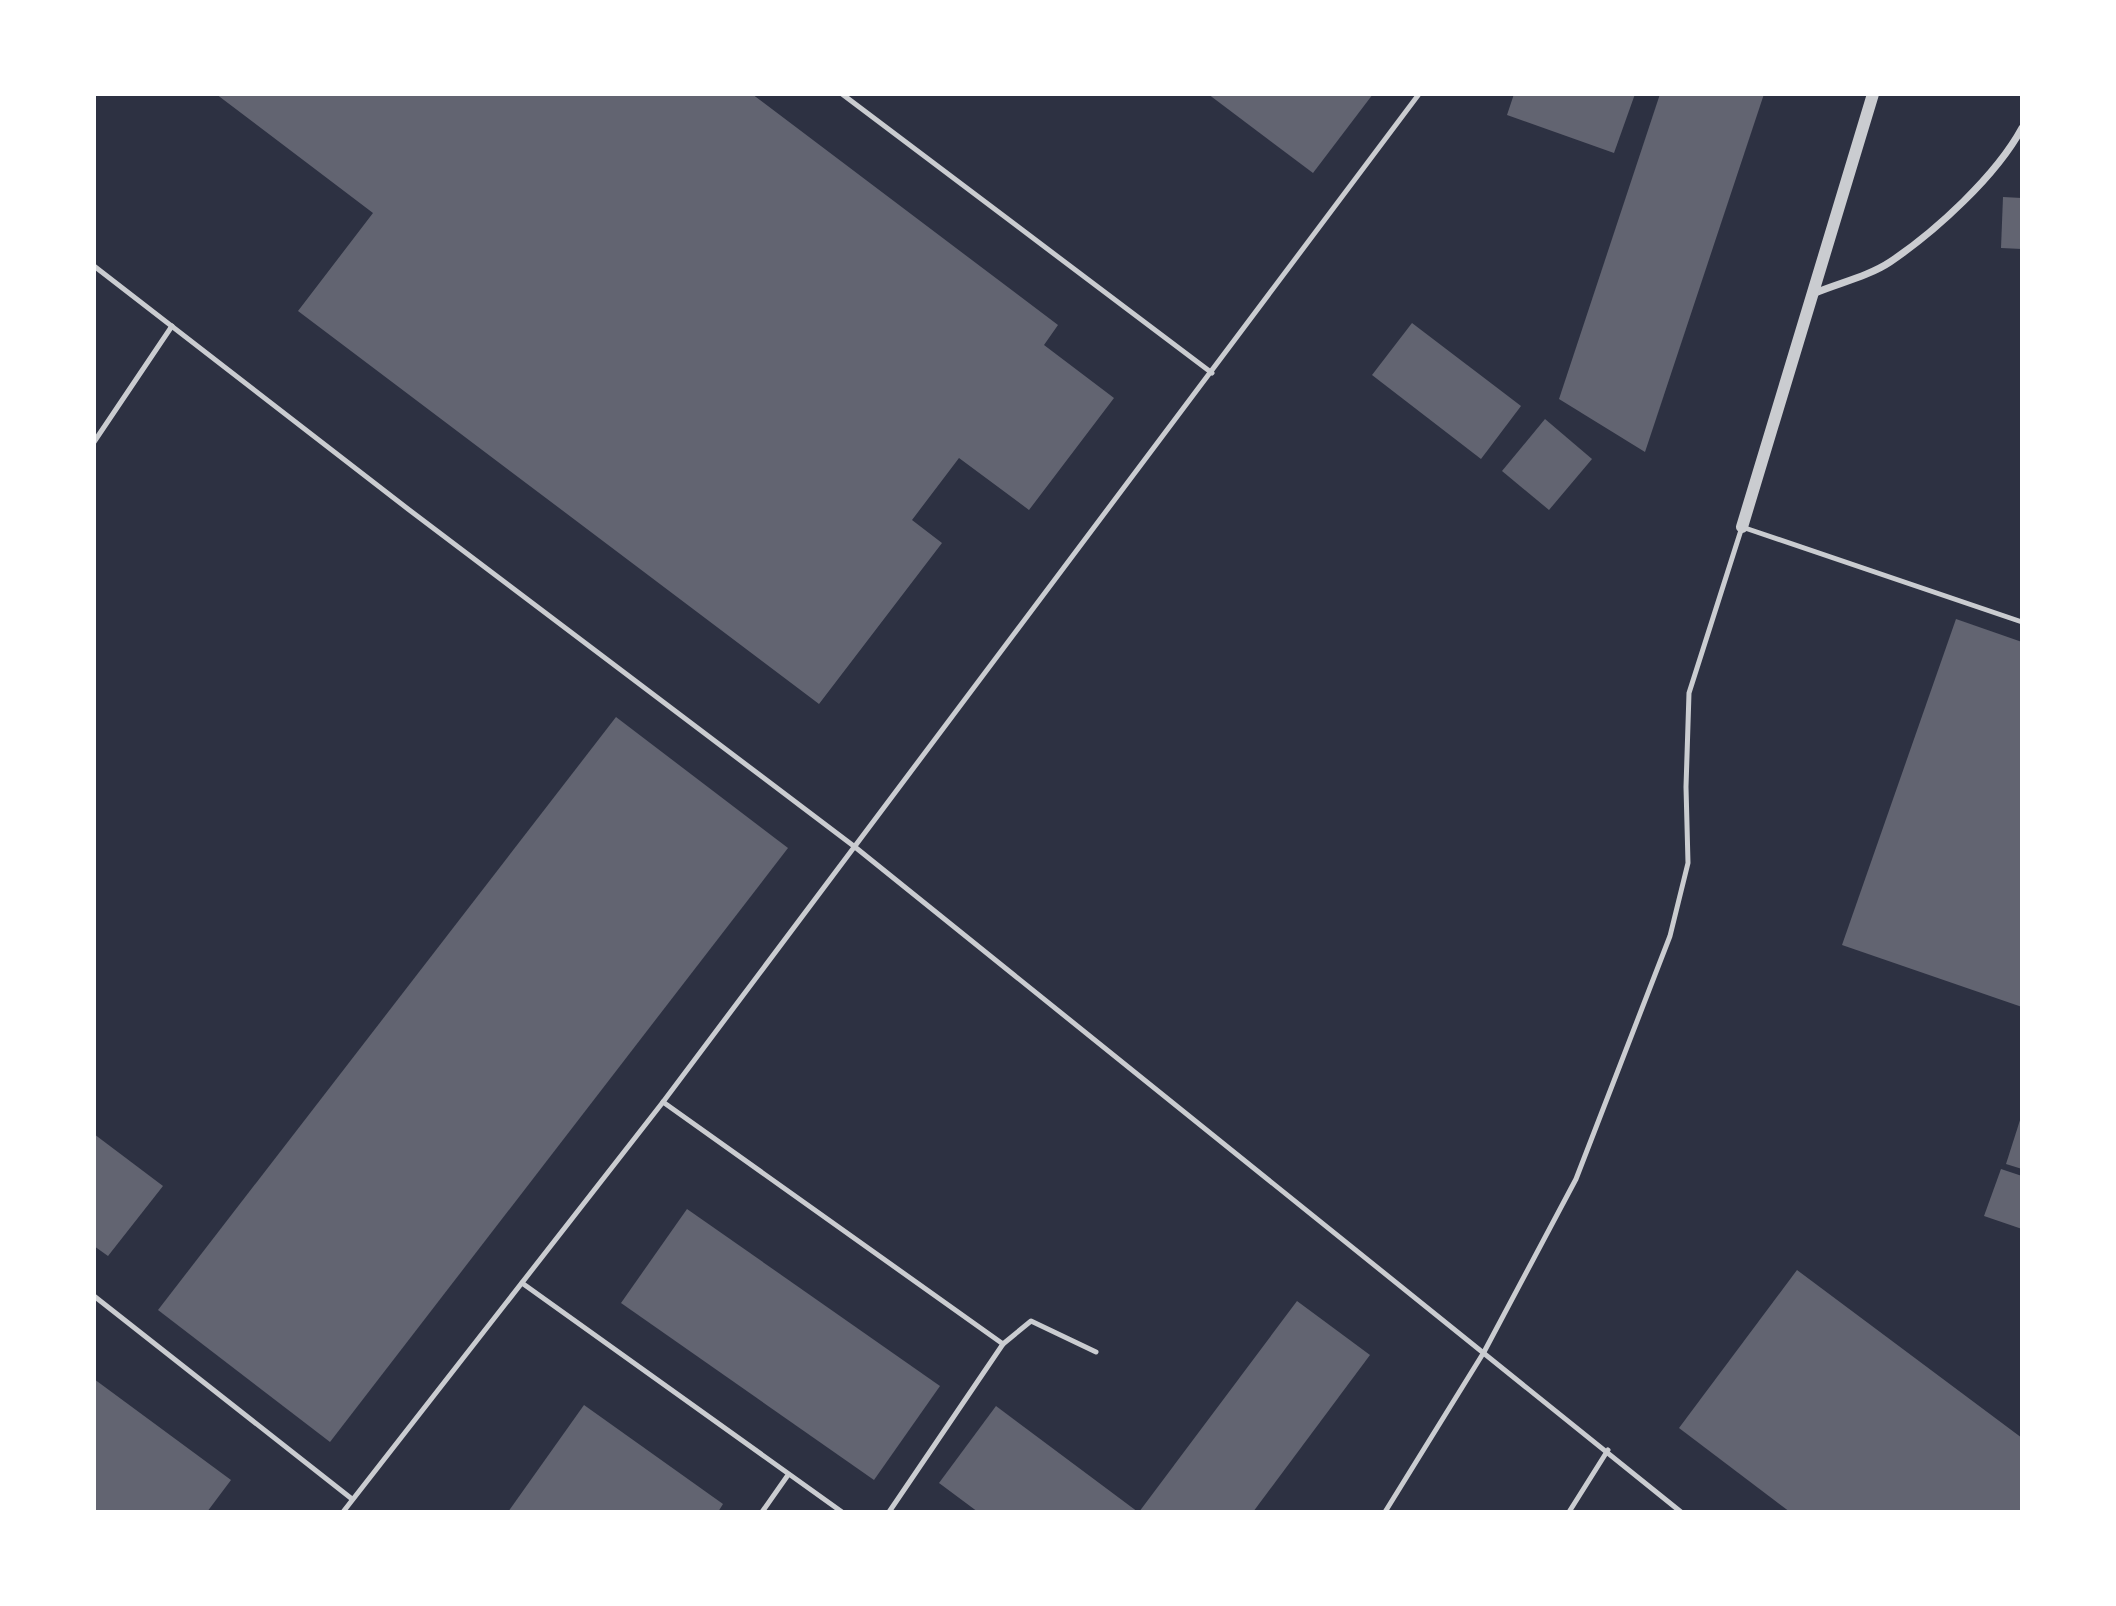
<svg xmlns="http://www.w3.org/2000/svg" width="2116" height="1606" viewBox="0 0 2116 1606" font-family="'Golos Text',sans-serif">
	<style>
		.building { fill: #626471 }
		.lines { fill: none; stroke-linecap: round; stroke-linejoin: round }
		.service { stroke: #caccd0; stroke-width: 5 }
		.minor { stroke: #caccd0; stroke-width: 7 }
		.tertiary { stroke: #caccd0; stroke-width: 12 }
	</style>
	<rect width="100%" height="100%" fill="#2d3142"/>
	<g class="building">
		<polygon points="216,94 752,94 1058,325 1044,345 1114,398 1029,510 959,458 912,520 942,543 819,704 298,311 373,213"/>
		<polygon points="1208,94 1373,94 1313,173"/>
		<polygon points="1514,94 1635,94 1614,153 1507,115"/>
		<polygon points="1660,94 1764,94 1645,452 1559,399"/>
		<polygon points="2003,197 2022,198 2022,249 2001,248"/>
		<polygon points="1412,323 1521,406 1481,459 1372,375"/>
		<polygon points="1545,419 1592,459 1549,510 1502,471"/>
		<polygon points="1956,619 2022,642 2022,1007 1842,945"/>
		<polygon points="616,717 788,848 330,1442 158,1310"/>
		<polygon points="2021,1117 2022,1117 2022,1169 2006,1164"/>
		<polygon points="94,1134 163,1186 108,1256 94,1246"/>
		<polygon points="2001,1169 2022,1176 2022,1229 1984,1216"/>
		<polygon points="687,1209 940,1386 874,1480 621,1303"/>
		<polygon points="1797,1270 2022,1438 2022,1512 1790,1512 1679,1428"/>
		<polygon points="1297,1301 1370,1355 1253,1512 1139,1512"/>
		<polygon points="94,1379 231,1480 207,1512 94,1512"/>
		<polygon points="584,1405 723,1504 718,1512 508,1512"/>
		<polygon points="996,1406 1138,1512 978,1512 939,1483"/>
	</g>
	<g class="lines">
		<g class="service">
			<polyline points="842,94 1212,373"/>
			<polyline points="94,266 408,509 855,847 1681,1512"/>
			<polyline points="94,442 172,326"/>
			<polyline points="663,1102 1003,1344 1031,1321 1096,1352"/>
			<polyline points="522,1283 842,1512"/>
			<polyline points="94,1296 352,1499"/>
			<polyline points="343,1512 663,1102 1419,94"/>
			<polyline points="762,1512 788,1475"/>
			<polyline points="889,1512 1003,1344"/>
			<polyline points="1385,1512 1484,1352 1576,1179 1670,936 1688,863 1686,787 1689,693 1742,527 2022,622"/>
			<polyline points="1569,1512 1608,1450"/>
		</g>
		<path class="minor" d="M1815 293C1839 283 1869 276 1890 262 1936 231 1996 176 2022 128"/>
		<polyline class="tertiary" points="1742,527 1873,94"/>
	</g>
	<rect width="2116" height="1606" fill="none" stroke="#ffffff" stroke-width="192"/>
</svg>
